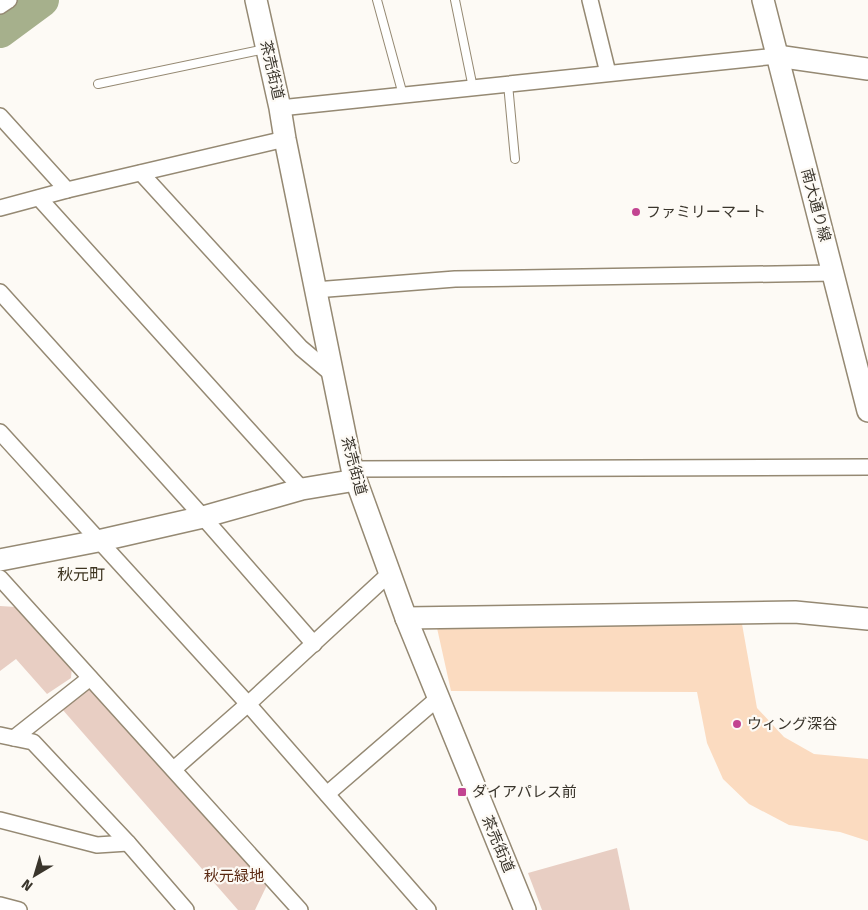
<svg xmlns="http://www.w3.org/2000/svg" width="868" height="910" viewBox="0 0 868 910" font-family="'Fira Sans','Noto Sans JP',sans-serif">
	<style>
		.green { fill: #e8cec3 }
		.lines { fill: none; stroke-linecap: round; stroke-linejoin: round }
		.river { stroke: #a6b08c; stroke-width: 34 }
		.building { fill: #fbdbc0 }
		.lane-casing { stroke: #958973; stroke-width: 10 }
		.street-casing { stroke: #958973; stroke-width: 18 }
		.secondary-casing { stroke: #958973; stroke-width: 24 }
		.lane { stroke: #fff; stroke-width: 8 }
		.street { stroke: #fff; stroke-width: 15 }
		.secondary { stroke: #fff; stroke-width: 21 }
		.poi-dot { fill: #c24491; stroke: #fdfaf5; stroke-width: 2 }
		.labels { text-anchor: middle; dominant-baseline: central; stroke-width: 4.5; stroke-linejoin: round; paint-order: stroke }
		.street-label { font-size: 15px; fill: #3a352c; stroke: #fdfaf5 }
		.poi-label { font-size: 15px; fill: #3a352c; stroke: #fdfaf5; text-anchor: start }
		.park-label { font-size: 15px; fill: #5b2912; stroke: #fdfaf5 }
		.neighbourhood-label { font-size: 16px; fill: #3e3420; stroke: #fdfaf5 }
	</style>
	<rect width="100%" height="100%" fill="#fdfaf5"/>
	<g class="green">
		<polygon points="0,606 16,607 72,666 71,678 47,694 16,659 0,671"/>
		<polygon points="84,690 92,690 267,885 255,910 238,910 62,709"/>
		<polygon points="617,848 630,910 542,910 528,873"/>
	</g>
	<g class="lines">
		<polyline class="river" points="0,31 42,0"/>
	</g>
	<polygon class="building" points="742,624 757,708 784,737 814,754 868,759 868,841 840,832 789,825 749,804 723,779 707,743 697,692 451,691 437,628"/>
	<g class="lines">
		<g class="lane-casing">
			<g id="lane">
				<polyline points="377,0 403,95"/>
				<polyline points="455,0 473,88"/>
				<polyline points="98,84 265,49"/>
				<polyline points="508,84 515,159"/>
			</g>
		</g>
		<g class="street-casing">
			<g id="street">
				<polyline points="590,0 608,73"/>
				<polyline points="0,6 9,0"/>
				<polyline points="280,108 777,56"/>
				<polyline points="0,116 67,190"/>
				<polyline points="141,173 301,348 333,375"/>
				<polyline points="39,198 302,489"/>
				<polyline points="0,208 67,190 285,139"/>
				<polyline points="315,290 455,279 834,273"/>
				<polyline points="0,292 203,517 314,644"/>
				<polyline points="0,432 248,704 428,910"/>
				<polyline points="352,469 868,467"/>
				<polyline points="0,578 300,910"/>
				<polyline points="0,735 33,742 128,843 186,910"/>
				<polyline points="14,738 90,678"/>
				<polyline points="174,769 248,704 389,574"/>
				<polyline points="327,794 437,699"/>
				<polyline points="0,820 97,845 128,843"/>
				<polyline points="0,905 19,910"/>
			</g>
		</g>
		<g class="secondary-casing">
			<g id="secondary">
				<polyline points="256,0 280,108 285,139 352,469 406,618 525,910"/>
				<polyline points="763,0 868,411"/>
				<polyline points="777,56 868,69"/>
				<polyline points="0,560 98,541 203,517 302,489 356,480"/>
				<polyline points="406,618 795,612 868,619"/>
			</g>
		</g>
		<use href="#lane" class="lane"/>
		<use href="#street" class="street"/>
		<use href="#secondary" class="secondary"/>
	</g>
	<g class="poi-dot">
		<circle cx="636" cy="212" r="5"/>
		<circle cx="737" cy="724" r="5"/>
		<rect x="457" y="787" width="10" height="10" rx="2.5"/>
	</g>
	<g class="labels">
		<g class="street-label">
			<text transform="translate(272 70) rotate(77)">茶売街道</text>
			<text transform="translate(816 205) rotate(75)">南大通り線</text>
			<text transform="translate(354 466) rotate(75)">茶売街道</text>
			<text transform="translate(498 844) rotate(67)">茶売街道</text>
		</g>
		<g class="poi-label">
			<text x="646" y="212">ファミリーマート</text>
			<text x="747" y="724">ウィング深谷</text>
			<text x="472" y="792">ダイアパレス前</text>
		</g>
		<g class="park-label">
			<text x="234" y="876">秋元緑地</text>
		</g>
		<g class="neighbourhood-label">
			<text x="81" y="574">秋元町</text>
		</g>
	</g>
	<g transform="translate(35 875) rotate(218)" stroke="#fdfaf5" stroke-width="4" paint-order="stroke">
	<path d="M0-4L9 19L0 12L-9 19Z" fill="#3a352c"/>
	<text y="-8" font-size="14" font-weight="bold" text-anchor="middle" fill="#3a352c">N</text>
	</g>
</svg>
